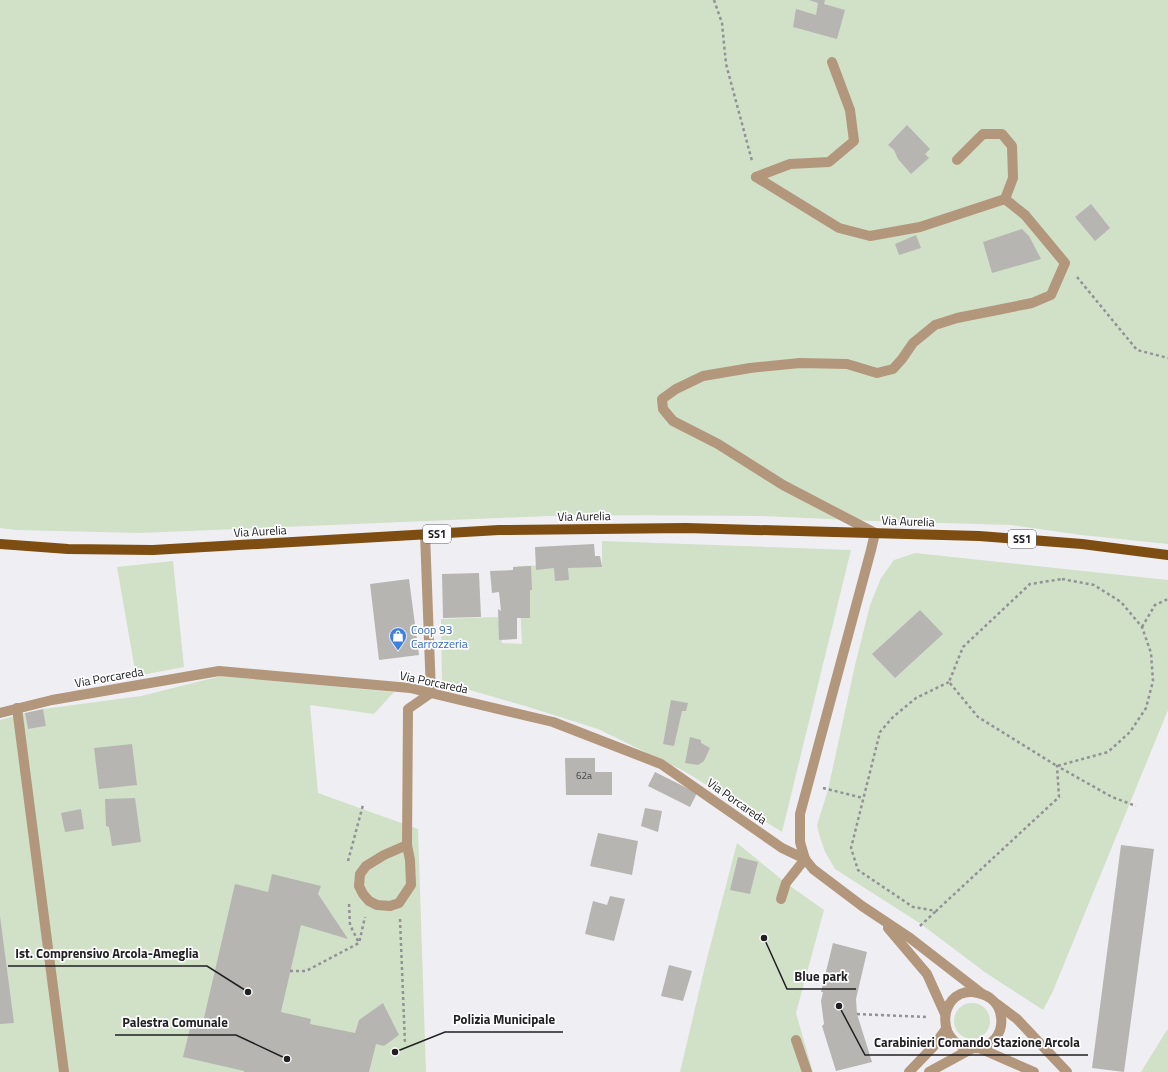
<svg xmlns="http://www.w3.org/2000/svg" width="1168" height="1072" viewBox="0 0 1168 1072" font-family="'Titillium Web',sans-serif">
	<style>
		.green { fill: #d0e1c8 }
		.building { fill: #b6b5b2 }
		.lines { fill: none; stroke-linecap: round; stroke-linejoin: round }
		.path { stroke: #929295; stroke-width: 2.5; stroke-dasharray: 3 3; stroke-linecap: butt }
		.lane { stroke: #b3977c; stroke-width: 10 }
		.street { stroke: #b3977c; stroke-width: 10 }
		.primary { stroke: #7d4d11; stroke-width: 10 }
		.labels { text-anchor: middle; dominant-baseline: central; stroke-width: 3.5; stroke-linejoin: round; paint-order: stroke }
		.number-label { font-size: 10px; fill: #464545 }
		.shield { fill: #fdfdff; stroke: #626264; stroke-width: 1 }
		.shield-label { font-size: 11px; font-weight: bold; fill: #202021 }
		.street-label { font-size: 12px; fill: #202021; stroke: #fdfdff }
		.shop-label { font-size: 12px; fill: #366cbe; stroke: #fdfdff; text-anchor: start }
		.leader { fill: none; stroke: #202021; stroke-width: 1.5 }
		.callout-dot { fill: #202021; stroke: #fdfdff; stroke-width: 1.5 }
		.callout-label { font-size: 13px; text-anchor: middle; font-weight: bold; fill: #202021; stroke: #fdfdff; stroke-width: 3.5; stroke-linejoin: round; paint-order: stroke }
	</style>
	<rect width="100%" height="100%" fill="#efeff3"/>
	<g class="green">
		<polygon points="0,0 1168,0 1168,544 1081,535 1011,525 873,521 761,516 572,515 139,533 16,530 0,528"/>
		<polygon points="602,541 851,550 782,832 684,771 598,729 525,706 442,682 441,619 498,617 502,643 522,644 518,566 602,564"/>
		<polygon points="915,553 1168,580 1168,710 1053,991 1043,1010 986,973 921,924 835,869 825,852 819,834 817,825 828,790 855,665 870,605 881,578 894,560"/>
		<polygon points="173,561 184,667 136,676 117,567"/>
		<polygon points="221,676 394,692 374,714 310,705 318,793 418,829 426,1072 0,1072 0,720 25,713 28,729 46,726 43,709 141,696"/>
		<polygon points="737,843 786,883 824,910 796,1013 813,1072 680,1072 705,966"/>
		<circle cx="972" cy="1021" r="18"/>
		<polygon points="1168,1029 1168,1072 1141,1072 1165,1033"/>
	</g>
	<g class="building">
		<polygon points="809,0 825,0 824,4 845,10 837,39 793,27 796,9 816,15 818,3"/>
		<polygon points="907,125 930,149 925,154 929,158 911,174 898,159 894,150 888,145"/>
		<polygon points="1091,204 1110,228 1095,241 1075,217"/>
		<polygon points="1022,229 1029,236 1041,259 992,273 983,242"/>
		<polygon points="916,235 921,248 899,255 895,244"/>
		<polygon points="594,544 595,556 600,556 602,567 568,568 569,580 555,581 554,568 536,570 535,547"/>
		<polygon points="531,566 532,590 530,590 530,618 517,618 517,639 499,640 498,609 501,611 499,592 492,593 490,571 513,570 513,567"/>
		<polygon points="479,573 481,617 443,618 442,574"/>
		<polygon points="409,579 419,655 379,660 370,584"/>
		<polygon points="920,610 943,634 895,678 872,654"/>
		<polygon points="671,700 688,703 686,711 682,711 674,746 663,744"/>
		<polygon points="43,709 46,726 28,729 25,713"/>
		<polygon points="690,737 701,740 701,743 710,748 704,761 698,765 685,763"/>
		<polygon points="132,744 137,785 99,789 94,748"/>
		<polygon points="565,758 595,758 595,772 612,772 612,795 566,795"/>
		<polygon points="655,772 697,793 690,807 648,786"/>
		<polygon points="135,798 141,842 112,846 109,827 106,826 105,799"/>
		<polygon points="645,808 662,811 658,832 641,826"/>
		<polygon points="81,809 84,829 65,832 61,813"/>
		<polygon points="598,833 638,841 632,875 590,866"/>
		<polygon points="1121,845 1154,849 1124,1072 1092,1068"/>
		<polygon points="738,857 758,862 750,894 730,890"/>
		<polygon points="272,874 321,886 318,894 348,939 301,925 281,1012 311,1019 310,1024 355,1033 359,1020 383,1003 399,1035 384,1046 376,1044 369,1072 244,1072 244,1071 183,1057 192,1020 203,1022 235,884 268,892"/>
		<polygon points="610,896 625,899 614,941 585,934 593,901 607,905"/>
		<polygon points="0,916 14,1023 0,1024"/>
		<polygon points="833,943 867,952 856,999 857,1014 872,1062 836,1071 822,1026 824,1024 821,1001 823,992 821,992"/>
		<polygon points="669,965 692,971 683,1001 661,996"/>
	</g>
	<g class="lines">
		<g class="path">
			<polyline points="714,0 722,23 726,64 752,161"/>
			<polyline points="1077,277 1137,350 1168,358"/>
			<polygon points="1062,579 1094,585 1121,602 1142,627 1151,653 1153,681 1146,708 1130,732 1108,752 1057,766 978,717 949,682 963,647 1030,584"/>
			<polyline points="1142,627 1155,605 1168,599"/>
			<polyline points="949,682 916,698 893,717 880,732 851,848 858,870 913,907 936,911 1059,797 1057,766 1112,797 1136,806"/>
			<polyline points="823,788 863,798"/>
			<polyline points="348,861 363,805"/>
			<polyline points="349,904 350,925 359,943"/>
			<polyline points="400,919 405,1044"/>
			<polyline points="920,926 936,911"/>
			<polyline points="290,971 306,971 359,943 365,917"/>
			<polyline points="857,1014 928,1017"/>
		</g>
		<g class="lane">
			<polyline points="17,708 64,1072"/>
			<polyline points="407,845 384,855 366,866 360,874 359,886 363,894 369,901 377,905 390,906 399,903 411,885 410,860 407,845 408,709 431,693 425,534"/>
			<polyline points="781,899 786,883 805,859"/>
			<polyline points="796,1040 807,1072"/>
		</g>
		<g class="street">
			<polyline points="957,160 983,134 1002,134 1012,146 1013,178 1005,199"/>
			<polyline points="756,177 839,228 870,236 920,227 1005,199 1025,215 1065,263 1051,295 1032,303 957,318 935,325 913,343 902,359 893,369 877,373 847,364 800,363 750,368 703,376 676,389 662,399 663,409 673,421 718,444 783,485 875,533 871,550 800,814 800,842 805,859 813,869 862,906 910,938 981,993"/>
			<polyline points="756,177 790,164 829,162 854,141 850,110 832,62"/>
			<polyline points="0,713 52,700 219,671 410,688 553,722 661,764 782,848 805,859"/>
			<polyline points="888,928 927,974 945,1014"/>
			<polyline points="997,1004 1017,1019 1067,1072"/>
			<path d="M979 1048C985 1046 990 1044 995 1039 1005 1027 1003 1007 990 998 985 994 979 993 973 992 937 989 933 1052 979 1048L1034 1072"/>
			<polyline points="909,1072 933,1047 946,1029"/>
			<polyline points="929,1072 971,1049"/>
		</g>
		<polyline class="primary" points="0,544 68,549 153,550 499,530 686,528 979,536 1082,544 1168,555"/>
	</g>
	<defs>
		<g id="shop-pin" transform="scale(0.9)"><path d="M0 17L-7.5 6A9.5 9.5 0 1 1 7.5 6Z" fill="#3f7fe0" stroke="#fdfdff"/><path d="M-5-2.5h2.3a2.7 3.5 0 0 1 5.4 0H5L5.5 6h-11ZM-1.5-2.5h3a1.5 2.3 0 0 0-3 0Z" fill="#fff"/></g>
	</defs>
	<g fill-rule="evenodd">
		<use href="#shop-pin" x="398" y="636"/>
	</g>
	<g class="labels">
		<g class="number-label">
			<text x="584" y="775">62a</text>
		</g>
		<g class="shield">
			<rect x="423" y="525" width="28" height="18" rx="3"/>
			<rect x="1008" y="530" width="28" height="18" rx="3"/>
		</g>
		<g class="shield-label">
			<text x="437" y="534">SS1</text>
			<text x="1022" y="539">SS1</text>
		</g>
		<g class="street-label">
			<text transform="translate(584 516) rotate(-1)">Via Aurelia</text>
			<text transform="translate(908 521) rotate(2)">Via Aurelia</text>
			<text transform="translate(260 531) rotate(-3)">Via Aurelia</text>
			<text transform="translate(109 677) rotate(-10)">Via Porcareda</text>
			<text transform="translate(434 682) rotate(12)">Via Porcareda</text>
			<text transform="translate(737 801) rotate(35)">Via Porcareda</text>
		</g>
		<g class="shop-label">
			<text x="411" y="629">Coop 93<tspan x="411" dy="14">Carrozzeria</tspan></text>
		</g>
	</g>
	<path class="leader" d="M248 992L207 966H8M764 938L787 989H856M395 1052L445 1032H563M287 1059L236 1035H115M839 1006L865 1055H1088"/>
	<g class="callout-dot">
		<circle cx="248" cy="992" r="4"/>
		<circle cx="764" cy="938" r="4"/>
		<circle cx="395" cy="1052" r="4"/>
		<circle cx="287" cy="1059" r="4"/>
		<circle cx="839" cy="1006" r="4"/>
	</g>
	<g class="callout-label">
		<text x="107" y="958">Ist. Comprensivo Arcola-Ameglia</text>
		<text x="821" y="981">Blue park</text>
		<text x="504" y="1024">Polizia Municipale</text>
		<text x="175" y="1027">Palestra Comunale</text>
		<text x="977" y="1047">Carabinieri Comando Stazione Arcola</text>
	</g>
</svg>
